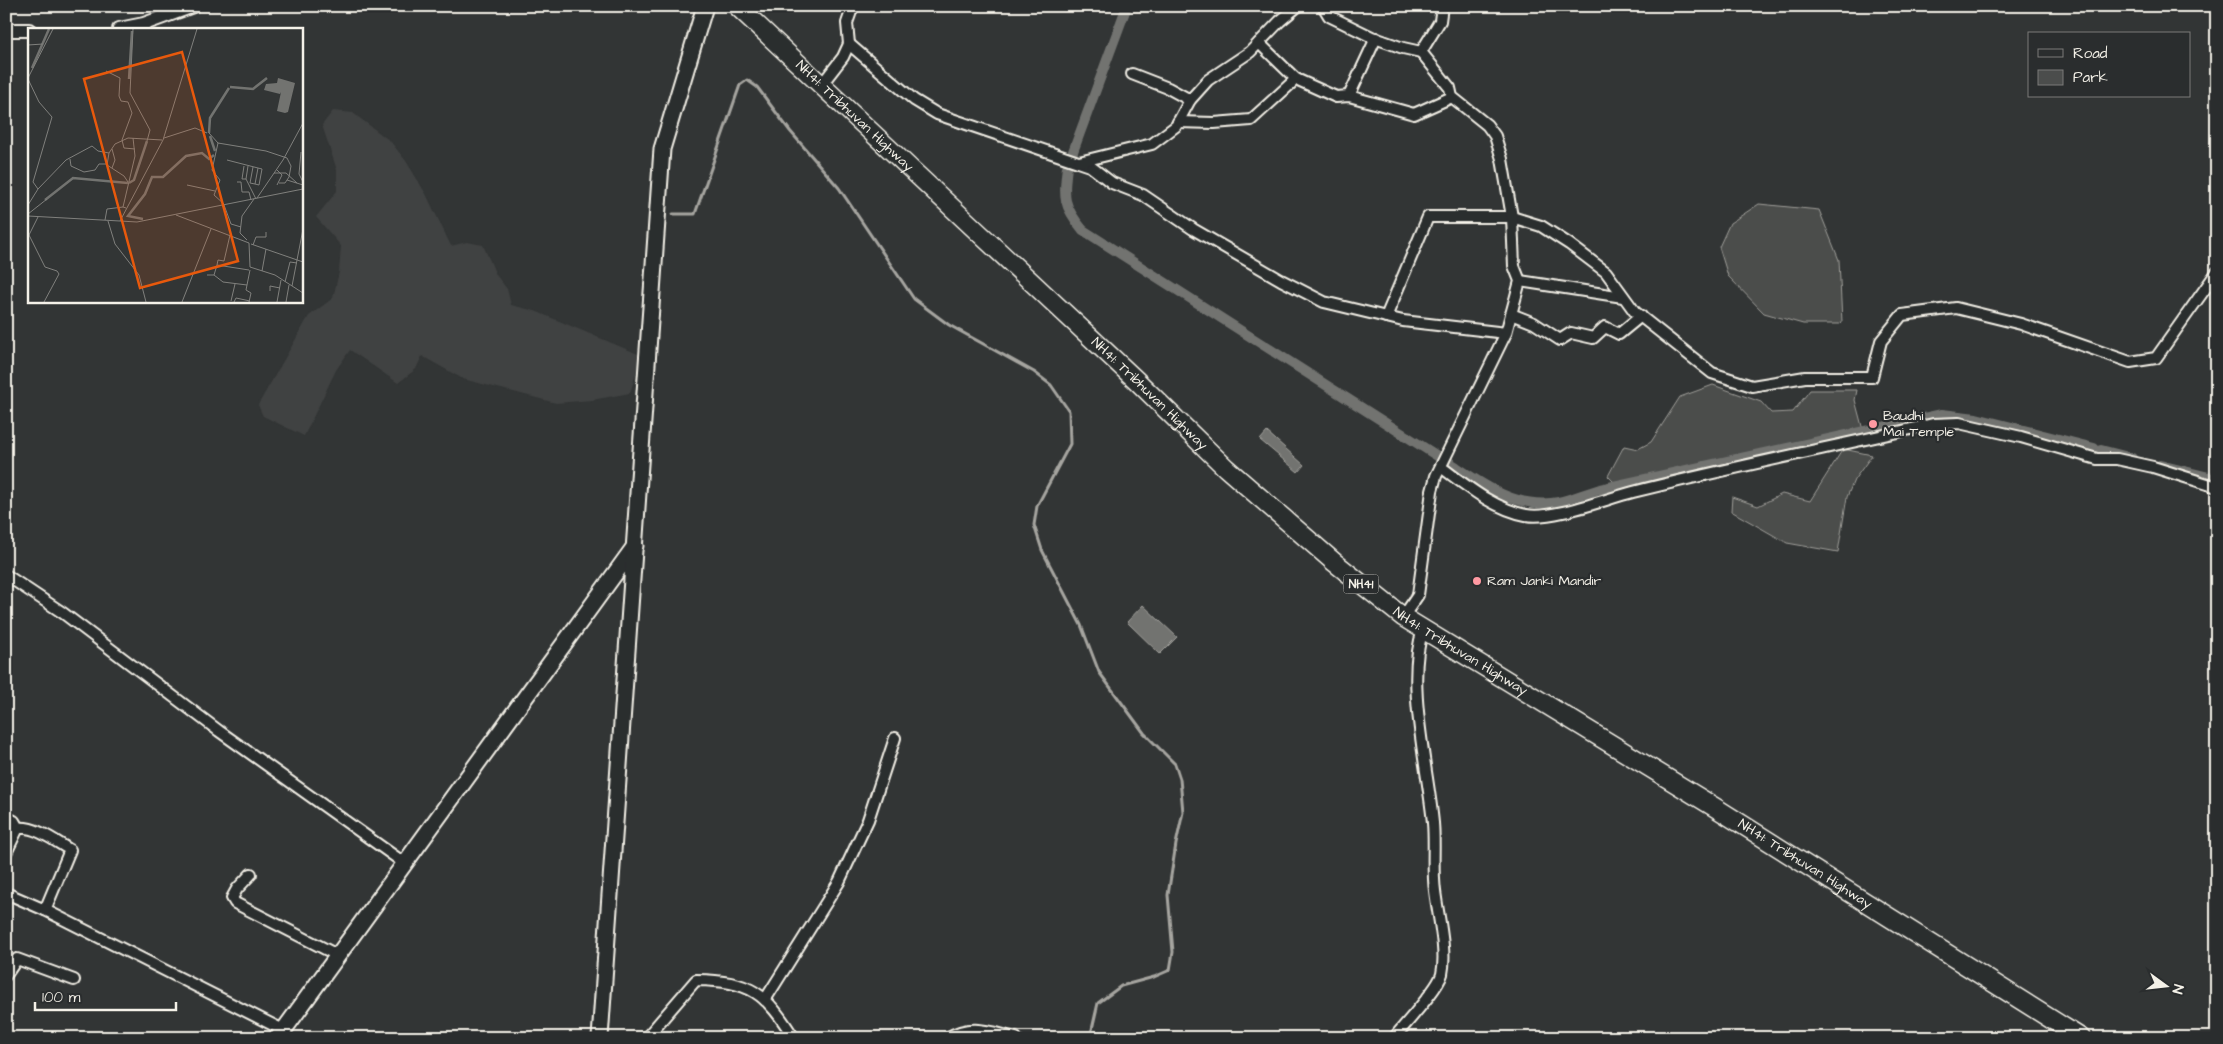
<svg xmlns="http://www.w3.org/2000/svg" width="2223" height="1044" viewBox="0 0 2223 1044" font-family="'Architects Daughter',sans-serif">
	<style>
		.built { fill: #404242 }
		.green { fill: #4b4d4c; stroke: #a09f9a }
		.water { fill: #727370; stroke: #a6a5a0 }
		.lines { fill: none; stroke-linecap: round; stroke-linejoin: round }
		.stream { stroke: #a6a5a0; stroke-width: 3 }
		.canal { stroke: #727370; stroke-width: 10 }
		.minor-casing { stroke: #f4f1e8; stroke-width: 14 }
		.tertiary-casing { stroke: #f4f1e8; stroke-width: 16 }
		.secondary-casing { stroke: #f4f1e8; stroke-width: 19 }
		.trunk-casing { stroke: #f4f1e8; stroke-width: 21 }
		.minor { stroke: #2a2d2e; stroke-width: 10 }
		.tertiary { stroke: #2a2d2e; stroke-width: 12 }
		.secondary { stroke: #2a2d2e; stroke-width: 15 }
		.trunk { stroke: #2a2d2e; stroke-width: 18 }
		.poi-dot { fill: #ff9aa2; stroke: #2a2d2e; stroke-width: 2 }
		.labels { text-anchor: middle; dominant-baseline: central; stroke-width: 4.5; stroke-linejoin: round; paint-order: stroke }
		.shield { fill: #2a2d2e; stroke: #b7b6b0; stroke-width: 1 }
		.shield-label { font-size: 12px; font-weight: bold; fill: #f4f1e8 }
		.street-label { font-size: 14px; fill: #f4f1e8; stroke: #2a2d2e }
		.poi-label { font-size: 14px; fill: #f4f1e8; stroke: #2a2d2e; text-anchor: start }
		.inset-river { fill: none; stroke: #727370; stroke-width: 2.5 }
		.inset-road { fill: none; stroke: #80807d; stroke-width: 1 }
		.view { fill: #e8590c; fill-opacity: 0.15; stroke: #e8590c; stroke-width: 2.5 }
		.inset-edge { fill: none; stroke: #f4f1e8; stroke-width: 2.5 }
	</style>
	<rect width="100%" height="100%" fill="#323535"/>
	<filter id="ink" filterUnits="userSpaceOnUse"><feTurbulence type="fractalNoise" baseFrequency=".02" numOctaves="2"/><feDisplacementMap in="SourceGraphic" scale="10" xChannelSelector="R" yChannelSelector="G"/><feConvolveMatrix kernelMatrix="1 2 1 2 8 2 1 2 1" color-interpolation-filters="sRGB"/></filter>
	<g filter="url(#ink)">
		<polygon class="built" points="333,111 353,113 390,141 406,161 426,194 451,246 467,242 483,245 496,275 507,289 511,305 535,311 638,354 639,364 630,393 592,400 556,403 463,379 422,356 416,369 398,383 350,350 336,370 304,436 263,416 258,405 309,316 333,298 339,272 341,246 316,217 337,191 337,170 322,125"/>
		<g class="green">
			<polygon points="1759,204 1819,210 1839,260 1842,322 1840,324 1803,324 1764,313 1728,276 1719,247 1730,223"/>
			<polygon points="1713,385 1761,402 1771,413 1793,412 1810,390 1857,390 1855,400 1864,434 1620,488 1608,476 1624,446 1638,449 1651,442 1680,397"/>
			<polygon points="1843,449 1872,455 1854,480 1847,497 1838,552 1787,543 1731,511 1732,497 1758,506 1782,494 1810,501"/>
		</g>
		<g class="water">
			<polygon points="1267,432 1304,465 1298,472 1260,440"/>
			<polygon points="1143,605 1177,637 1160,654 1127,622"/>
		</g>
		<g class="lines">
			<polyline class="stream" points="673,214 695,214 740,85 747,80 757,87 790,131 839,188 914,299 949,325 1034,372 1051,385 1069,411 1070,444 1037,506 1034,525 1042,550 1081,625 1099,672 1144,733 1175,764 1180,779 1183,812 1176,844 1168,895 1173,952 1170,970 1154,977 1121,986 1098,1003 1090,1038"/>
			<g class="canal">
				<polyline points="1071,157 1127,6"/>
				<path d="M1067 167C1063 197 1063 206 1083 230L1442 459"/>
				<polyline points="2101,450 2132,458"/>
				<path d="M1449 462C1481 483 1512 507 1551 503 1567 502 1585 493 1600 489L1942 414 1976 418 2094 448"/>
				<polyline points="2160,465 2217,479"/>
			</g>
			<g class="minor-casing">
				<g id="minor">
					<polyline points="1323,6 1329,16 1372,37 1403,48 1421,52"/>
					<polyline points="1259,43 1296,79 1336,97 1349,96 1414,114 1452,97"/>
					<polyline points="849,44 847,23 853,6"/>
					<polyline points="1132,74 1168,88 1190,100"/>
					<polyline points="822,84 843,57 849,44 914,100 937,114 1090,166 1112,183 1143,195 1193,229 1281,280 1324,302 1403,321 1506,333"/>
					<polyline points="1349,96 1376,38"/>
					<polyline points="1178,122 1214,123 1251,120 1296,79"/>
					<polyline points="1079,162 1152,144 1176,126 1190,100 1208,80 1250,52 1280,21 1298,6"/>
					<polyline points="1520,281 1623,297"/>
					<polyline points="1511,314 1534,323 1560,340 1571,333 1593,338 1605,327 1619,334 1641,316"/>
					<polyline points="1386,317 1428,217 1512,217 1541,226 1569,244 1606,272 1635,312 1712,373 1752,386 1805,377 1872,377 1881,341 1902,315 1956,308 2021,324 2130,362 2156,358 2217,272"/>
					<path d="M1441 467C1467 486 1494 509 1526 515 1553 520 1605 499 1633 492 1732 467 1833 447 1933 424L1959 423 2021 437 2097 459H2117L2153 467 2217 487"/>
					<polyline points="6,575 63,613 219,731 404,863"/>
					<polyline points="1403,617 1418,595 1432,491 1436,476 1506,333 1520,281 1514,266 1512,217 1502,159 1495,136 1487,125 1452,97 1450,88 1421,52 1440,21 1442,6"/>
					<polyline points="6,817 14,821 18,828"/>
					<path d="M6 853 18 828C36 826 55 841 70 850L45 910 283 1030"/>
					<polyline points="251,874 237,889 232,898 235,903 337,955"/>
					<polyline points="6,893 45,910"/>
					<polyline points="6,975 17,959 74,980"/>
					<polyline points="765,1000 839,882 868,820 895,738"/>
					<path d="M646 1038 696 980C751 981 765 992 794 1038"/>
					<path d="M947 1038C971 1023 990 1032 1016 1038"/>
					<path d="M1394 1038C1405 1024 1438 989 1442 974 1447 950 1438 916 1435 891 1432 868 1435 845 1433 823 1428 768 1405 681 1423 630"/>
				</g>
			</g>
			<g class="tertiary-casing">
				<g id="tertiary">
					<polyline points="119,29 144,24 193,6"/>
					<polyline points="6,30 29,30"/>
				</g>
			</g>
			<g class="secondary-casing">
				<g id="secondary">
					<polyline points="278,1038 635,546"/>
					<polyline points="600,1038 662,149 705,6"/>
				</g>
			</g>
			<g class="trunk-casing">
				<g id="trunk">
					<path id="s1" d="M737 6 1136 380 1226 468 1334 562 1403 617 1716 808 2081 1038"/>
				</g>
			</g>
			<use href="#minor" class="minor"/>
			<use href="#tertiary" class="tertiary"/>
			<use href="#secondary" class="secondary"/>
			<use href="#trunk" class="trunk"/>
		</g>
	</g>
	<g class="poi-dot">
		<circle cx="1873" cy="424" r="5"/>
		<circle cx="1477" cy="581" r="5"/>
	</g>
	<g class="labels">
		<rect class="shield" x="1343.5" y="574.5" width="35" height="19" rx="4"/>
		<g class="shield-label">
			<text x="1361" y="584">NH41</text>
		</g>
		<g class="street-label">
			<text stroke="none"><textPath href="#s1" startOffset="161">NH41: Tribhuvan Highway</textPath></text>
			<text stroke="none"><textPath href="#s1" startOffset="566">NH41: Tribhuvan Highway</textPath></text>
			<text stroke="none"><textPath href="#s1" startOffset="971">NH41: Tribhuvan Highway</textPath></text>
			<text stroke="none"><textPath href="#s1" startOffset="1376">NH41: Tribhuvan Highway</textPath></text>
		</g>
		<g class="poi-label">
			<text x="1883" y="416">Baudhi<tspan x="1883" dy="16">Mai Temple</tspan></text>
			<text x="1487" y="581">Ram Janki Mandir</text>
		</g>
	</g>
	<g transform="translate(28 28)">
		<rect width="275" height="275" fill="#323535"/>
		<path d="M250 50 267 55 260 84 257 85 249 83 253 64 252 66 236 62 238 56 249 55Z" fill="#727370"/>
		<path class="inset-river" d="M4 40 21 1M101 51 104 3M202 59 225 61 239 50M181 105 182 90 201 60M182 108 187 123M101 155 106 152 119 113M17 172 45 150 100 155M115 191 100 188 117 166 124 149H135L158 128 174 125 181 131 186 127"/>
		<path class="inset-road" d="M105 1 102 65 122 102 119 113M0 17 15 16M78 43 92 50 91 68 93 73 100 74 104 85 94 112 96 120 107 121M0 50 25 1M0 51 11 74 24 89 5 154 10 161 0 177M181 105 190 115 184 142 192 152 186 167 196 176M136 110 167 100 179 105M190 115 238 123 259 130 263 138 261 149 257 155H251M273 124 271 146 275 154M81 125 79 137 96 148 100 154M42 131 43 138 56 144 67 142 71 136H79M199 132 230 140 227 156 222 155 225 139M216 138 214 151H218L220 138M84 140 87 132 84 121M248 141 254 147 249 157M246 145H258L269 155M218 151 228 171M259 152 275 157M209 154H213L214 164H221L223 172M227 156 231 157 234 141 230 140M159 157 187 163M10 161 38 132 64 118 70 123 81 125 87 116 100 110 134 112M229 170 255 132 275 95M196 177 203 196 213 199M98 180 95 179 107 128 105 110M0 186 19 171M148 187 221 215 222 239 247 247 275 265M0 188 92 193 135 112 169 1M10 189 1 207 17 239 29 243 31 246 16 274M77 192 79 181 95 179M80 193 87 216 111 247 118 274M92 193 109 194 275 161M202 207 196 233 190 232 189 237 221 242M219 212 212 205 214 188 226 171M223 216 275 234M225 217 228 209H238V204M234 243 238 221M179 247H186L189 237M186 247 195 254 219 257M257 254 262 234 269 235M264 258 275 201M242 263V258L252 260M203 273 207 256M154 274 183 201M206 274 208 270 222 273M221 274 223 265 218 262 222 242M249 274 253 252M258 274 261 257"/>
		<path class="view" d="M154 24 210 233 112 260 56 51Z"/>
		<rect width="275" height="275" class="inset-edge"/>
	</g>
	<rect width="2223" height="1044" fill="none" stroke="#2a2d2e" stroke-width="25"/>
	<rect x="12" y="12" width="2198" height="1019" fill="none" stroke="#f4f1e8" stroke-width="2" filter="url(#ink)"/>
	<rect x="2028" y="32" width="162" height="65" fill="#2a2d2e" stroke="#7b7b78"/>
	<rect x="2038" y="49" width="25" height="8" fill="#2a2d2e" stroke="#7b7b78"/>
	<text x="2073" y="58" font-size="15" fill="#f4f1e8">Road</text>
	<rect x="2038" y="70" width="25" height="15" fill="#4b4d4c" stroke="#7b7b78"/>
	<text x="2073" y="82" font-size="15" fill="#f4f1e8">Park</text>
	<g transform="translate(2166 986) rotate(105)" stroke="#2a2d2e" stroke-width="4" paint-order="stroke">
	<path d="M0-4L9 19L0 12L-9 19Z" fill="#f4f1e8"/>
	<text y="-8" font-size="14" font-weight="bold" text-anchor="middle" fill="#f4f1e8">N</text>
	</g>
	<path d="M35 1002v8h141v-8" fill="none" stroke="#f4f1e8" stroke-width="2.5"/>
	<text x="42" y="1002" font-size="15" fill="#f4f1e8" stroke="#2a2d2e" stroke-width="4" paint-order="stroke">100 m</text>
</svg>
